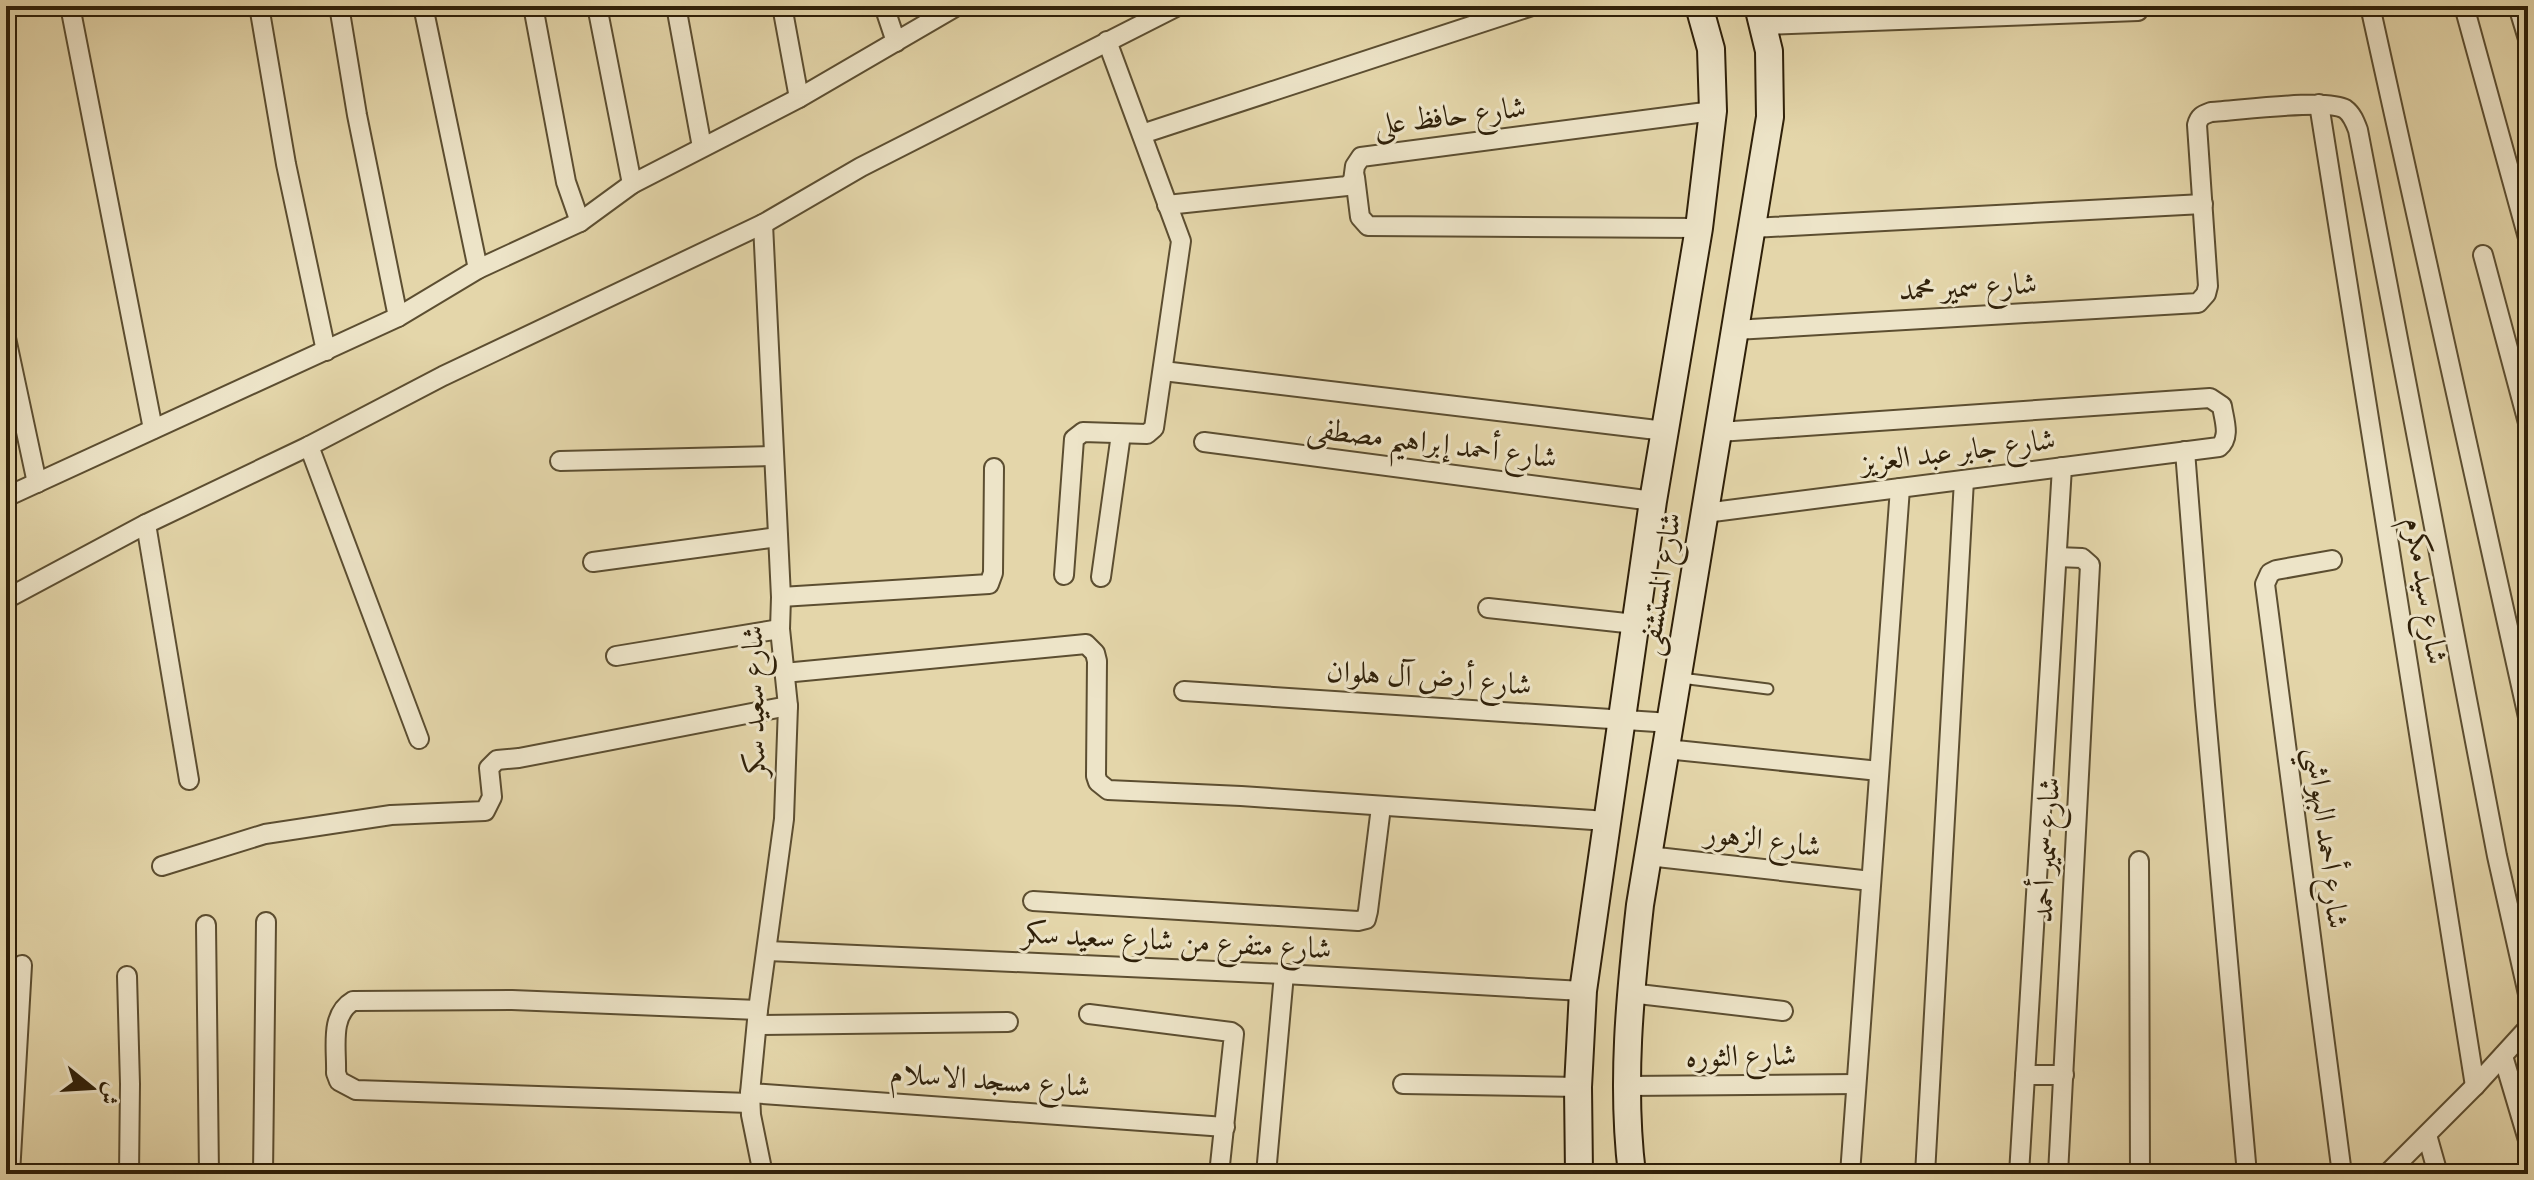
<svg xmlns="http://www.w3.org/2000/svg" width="2534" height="1180" viewBox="0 0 2534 1180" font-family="'IM FELL DW Pica',Amiri,serif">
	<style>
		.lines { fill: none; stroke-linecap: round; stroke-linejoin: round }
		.lane-casing { stroke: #5c4e31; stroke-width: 13 }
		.street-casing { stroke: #5c4e31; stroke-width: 22 }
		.secondary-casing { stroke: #2f2009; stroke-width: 30 }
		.lane { stroke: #ede4c8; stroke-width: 9 }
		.street { stroke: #ede4c8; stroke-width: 18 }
		.secondary { stroke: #ede4c8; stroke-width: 26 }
		.labels { text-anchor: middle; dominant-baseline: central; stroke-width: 6; stroke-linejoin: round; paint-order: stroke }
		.street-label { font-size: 30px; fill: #2f2009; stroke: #ede4c8 }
	</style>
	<rect width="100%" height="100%" fill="#e4d6aa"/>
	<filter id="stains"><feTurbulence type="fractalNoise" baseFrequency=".0025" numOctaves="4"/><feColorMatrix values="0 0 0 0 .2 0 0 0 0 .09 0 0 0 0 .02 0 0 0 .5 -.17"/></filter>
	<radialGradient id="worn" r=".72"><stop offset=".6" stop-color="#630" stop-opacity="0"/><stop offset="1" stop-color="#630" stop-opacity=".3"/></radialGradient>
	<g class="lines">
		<g class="lane-casing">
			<polyline id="lane" points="1681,678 1768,689"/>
		</g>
		<g class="street-casing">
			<g id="street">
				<polyline points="70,6 153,429"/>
				<polyline points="259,6 286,164 326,351"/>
				<polyline points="339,6 357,115 398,317"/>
				<polyline points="423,6 478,269"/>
				<polyline points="533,6 566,182 580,222"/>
				<polyline points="597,6 632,184"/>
				<polyline points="676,6 702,147"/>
				<polyline points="782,6 799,98"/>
				<polyline points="884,6 896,42"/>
				<polyline points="2370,6 2528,717"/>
				<polyline points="2464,6 2528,238"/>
				<polyline points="2518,6 2528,39"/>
				<polyline points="1764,25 2138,11"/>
				<polyline points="2319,104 2475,1086"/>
				<polyline points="1142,134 1532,6"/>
				<polyline points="1355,177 1360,217 1368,226 1699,228"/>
				<polyline points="1167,205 1347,186 1353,181 1355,166 1361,157 1713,111"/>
				<polyline points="763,224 781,597 780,629 788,706 784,819 758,1010 750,1093 751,1115 763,1174"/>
				<polyline points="1752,228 2203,204"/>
				<polyline points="2483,255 2528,423"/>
				<path d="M1735 330 2198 303 2206 294 2208 286 2197 125C2199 116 2203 115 2211 112 2236 111 2327 98 2345 109 2352 114 2355 122 2358 130L2497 856 2528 994"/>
				<polyline points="6,338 37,483"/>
				<polyline points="1163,371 1665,431"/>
				<polyline points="1204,442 1653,501"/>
				<polyline points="309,446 419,739"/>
				<polyline points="2185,451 2205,705 2247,1174"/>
				<polyline points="560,461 773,456"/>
				<polyline points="6,497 398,317 478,269 580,222 632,184 799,98 957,6"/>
				<path d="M1705 513 2219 447C2231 437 2224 420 2222 406L2210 398 1719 432"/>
				<polyline points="146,524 189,780"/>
				<polyline points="2057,557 2082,558 2090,565 2058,1174"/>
				<polyline points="2332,560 2276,570 2270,573 2265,584 2342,1174"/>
				<polyline points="593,562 778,537"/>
				<polyline points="1064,575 1074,439 1083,432 1147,434 1154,428 1181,241 1107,41"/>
				<polyline points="1101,577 1121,434"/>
				<polyline points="781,597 989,584 993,573 994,468"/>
				<polyline points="6,599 146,524 309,446 443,376 763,224 861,167 1178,6"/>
				<polyline points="1488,608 1635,624"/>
				<polyline points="616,656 780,629"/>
				<polyline points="784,673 1086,644 1095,653 1097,661 1096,776 1098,782 1108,790 1241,796 1607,821"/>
				<polyline points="1184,691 1671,723"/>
				<polyline points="1666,749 1879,771"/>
				<polyline points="1648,856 1871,881"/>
				<polyline points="2139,861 2140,1174"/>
				<polyline points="162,866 265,834 391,815 485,811 492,797 489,768 497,760 519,758 788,706"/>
				<polyline points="1033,901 1358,921 1366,919 1368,911 1381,807"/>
				<polyline points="206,925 209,1174"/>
				<polyline points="768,951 1284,974 1583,991"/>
				<polyline points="127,976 130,1084 129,1174"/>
				<polyline points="1630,993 1783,1011"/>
				<polyline points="1089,1014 1231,1032 1234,1034 1219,1174"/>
				<polyline points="757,1025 1008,1022"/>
				<polyline points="2503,1056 2528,1140"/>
				<polyline points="2025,1075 2064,1075"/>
				<polyline points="1403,1084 1578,1087"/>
				<polyline points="1627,1086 1856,1084"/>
				<polyline points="750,1093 1225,1127"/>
				<path d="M750 1103 356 1090 339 1081 336 1073C337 1049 329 1015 353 1001L512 1000 758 1010"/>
				<polyline points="2427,1135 2438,1174"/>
				<polyline points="10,1174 22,965"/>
				<polyline points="263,1174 266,922"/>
				<polyline points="1266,1174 1284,974"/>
				<polyline points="1850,1174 1900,488"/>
				<polyline points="1925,1174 1964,480"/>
				<polyline points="2019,1174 2062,467"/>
				<polyline points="2387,1174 2475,1086 2528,1028"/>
			</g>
		</g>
		<g class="secondary-casing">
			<g id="secondary">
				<polyline points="1579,1174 1578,1087 1583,991 1653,501 1699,228 1713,111 1711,49 1699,6"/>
				<path d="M1632 1174C1621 1084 1630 994 1640 905L1770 117 1769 51 1758 6"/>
			</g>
		</g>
		<use href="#lane" class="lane"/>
		<use href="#street" class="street"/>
		<use href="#secondary" class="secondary"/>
	</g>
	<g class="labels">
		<g class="street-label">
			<text transform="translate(1450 117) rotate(-7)">شارع حافظ على</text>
			<text transform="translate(1968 288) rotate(-3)">شارع سمير محمد</text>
			<text transform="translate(1432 444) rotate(7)">شارع أحمد إبراهيم مصطفى</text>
			<text transform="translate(1958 452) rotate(-7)">شارع جابر عبد العزيز</text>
			<text transform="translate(1661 584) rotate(-81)">شارع المستشفى</text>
			<text transform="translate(2425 591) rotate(81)">شارع سيد مكرم</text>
			<text transform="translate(1429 679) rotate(4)">شارع أرض آل هلوان</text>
			<text transform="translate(755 701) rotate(-91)">شارع سعيد سكر</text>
			<text transform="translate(2326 838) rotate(83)">شارع أحمد البهواشي</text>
			<text transform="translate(1763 841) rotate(7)">شارع الزهور</text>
			<text transform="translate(2047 850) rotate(-87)">شارع سمير أحمد</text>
			<text transform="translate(1177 942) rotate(3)">شارع متفرع من شارع سعيد سكر</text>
			<text transform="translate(1741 1057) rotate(-1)">شارع الثوره</text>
			<text transform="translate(990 1081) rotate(4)">شارع مسجد الاسلام</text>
		</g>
	</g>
	<rect width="2534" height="1180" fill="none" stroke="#e4d6aa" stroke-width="32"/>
	<rect x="8" y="8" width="2518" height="1164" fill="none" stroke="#2f2009" stroke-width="4"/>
	<rect x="16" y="16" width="2502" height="1148" fill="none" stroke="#2f2009" stroke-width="2"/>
	<g transform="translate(92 1088) rotate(108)" stroke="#ede4c8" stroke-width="6" paint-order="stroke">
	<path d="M0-6L14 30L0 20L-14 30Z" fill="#2f2009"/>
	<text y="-12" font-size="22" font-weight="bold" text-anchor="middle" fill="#2f2009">ش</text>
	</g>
	<rect width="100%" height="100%" filter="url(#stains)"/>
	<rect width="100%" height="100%" fill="url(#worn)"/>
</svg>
